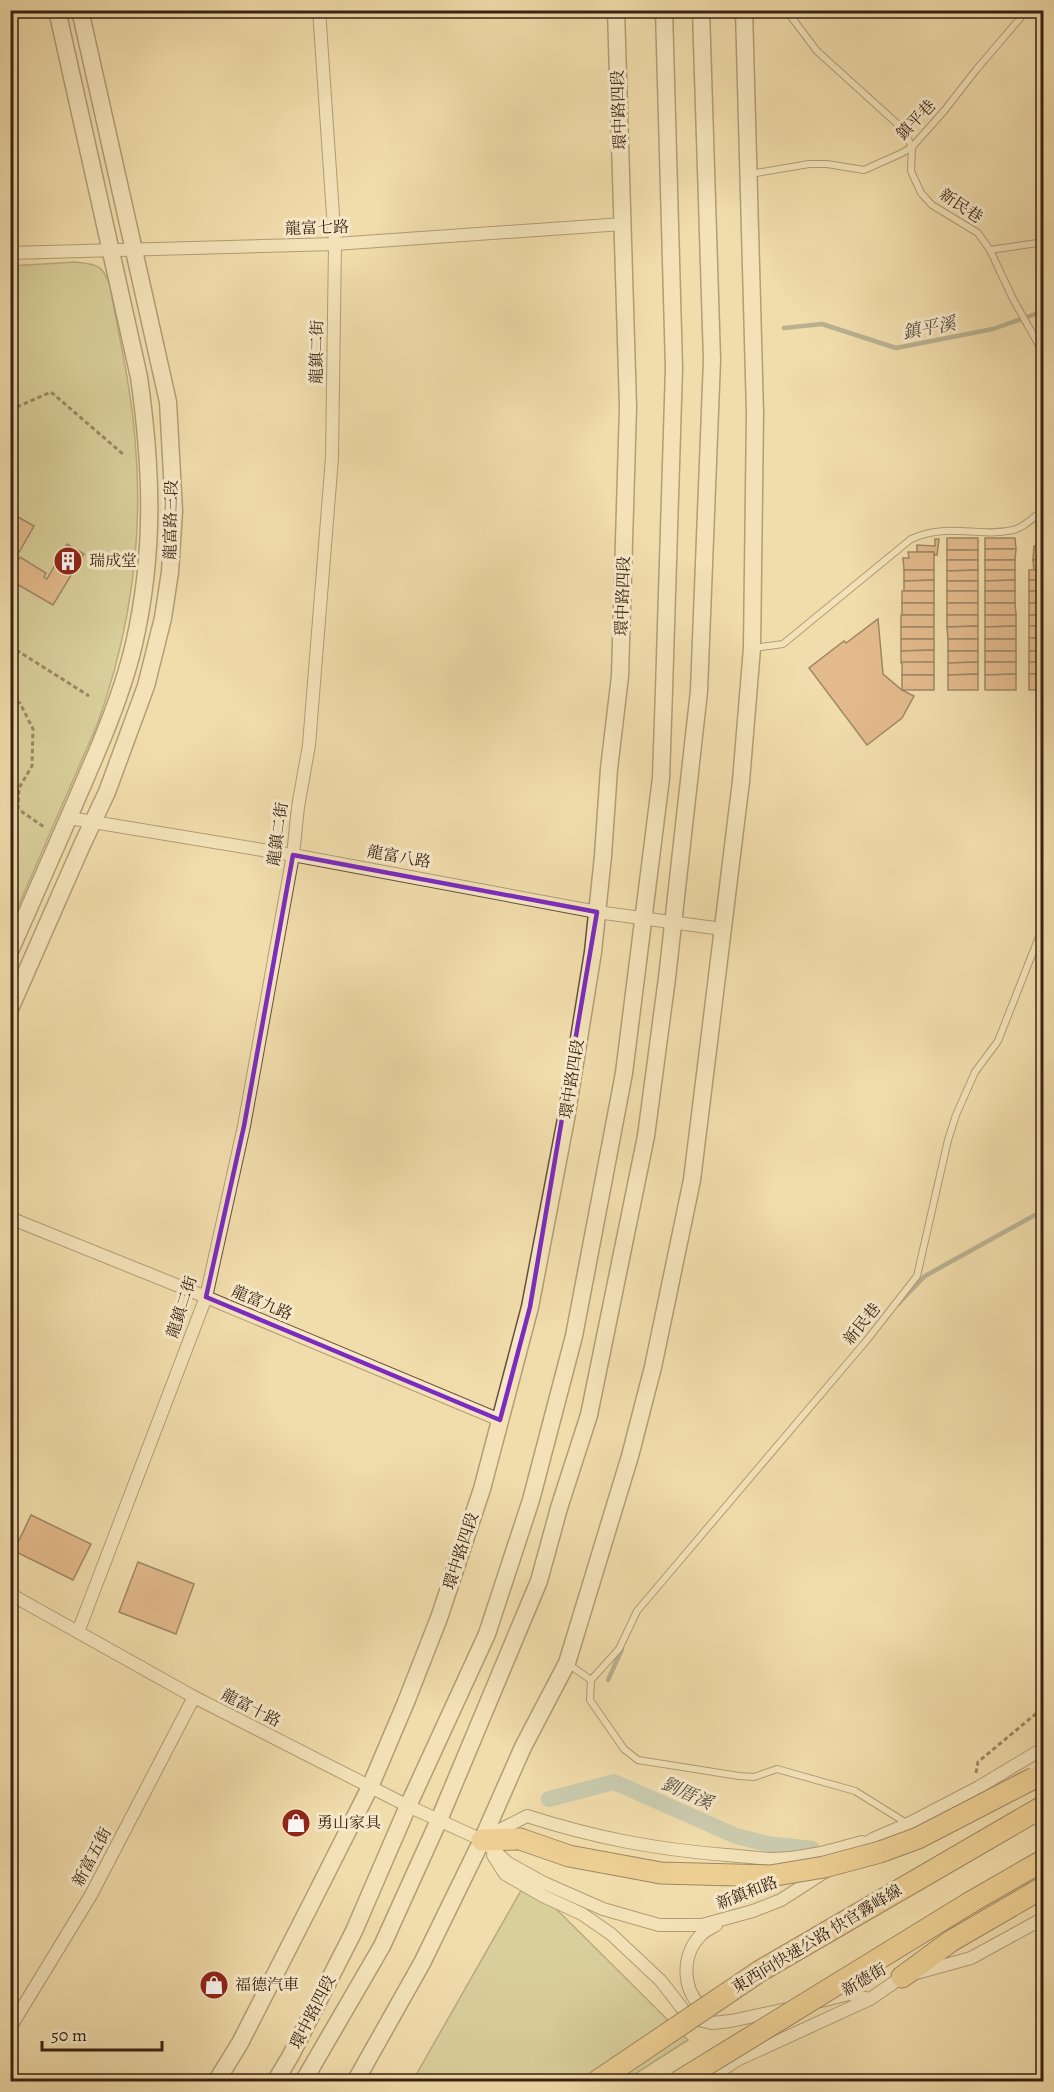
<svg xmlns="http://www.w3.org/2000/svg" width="1054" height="2092" viewBox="0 0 1054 2092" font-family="Alegreya,'Noto Serif TC',serif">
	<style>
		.green { fill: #bdbf87; stroke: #7b704c; stroke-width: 1.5 }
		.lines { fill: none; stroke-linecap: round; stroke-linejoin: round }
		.stream { stroke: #767d73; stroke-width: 4.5 }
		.canal { stroke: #9eb9b3; stroke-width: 16 }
		.building { fill: #d29165; stroke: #392212; stroke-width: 1.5 }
		.service-casing { stroke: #675038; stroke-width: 8 }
		.minor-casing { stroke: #675038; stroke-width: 14 }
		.tertiary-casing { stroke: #675038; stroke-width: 19 }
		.trunk-casing { stroke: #392212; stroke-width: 23 }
		.path { stroke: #392212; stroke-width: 3; stroke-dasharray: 4.5 3; stroke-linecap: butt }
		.service { stroke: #f6e8c8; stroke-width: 6 }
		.minor { stroke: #f6e8c8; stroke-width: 12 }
		.tertiary { stroke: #f6e8c8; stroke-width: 16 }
		.trunk { stroke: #e8be76; stroke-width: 21 }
		.trunk-bridge-casing { stroke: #392212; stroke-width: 23; stroke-linecap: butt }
		.trunk-bridge { stroke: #e8be76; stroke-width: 21 }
		.marked { fill: none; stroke: #7b2cbf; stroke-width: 4.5; stroke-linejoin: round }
		.labels { text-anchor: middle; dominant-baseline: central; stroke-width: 6; stroke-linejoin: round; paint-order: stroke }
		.street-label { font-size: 16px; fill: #392212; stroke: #f6e8c8 }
		.poi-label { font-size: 16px; fill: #392212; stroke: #f6e8c8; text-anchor: start }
		.water-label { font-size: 18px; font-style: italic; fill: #574f42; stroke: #f6e8c8 }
	</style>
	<rect width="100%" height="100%" fill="#f1dcab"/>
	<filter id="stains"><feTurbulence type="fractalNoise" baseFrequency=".00333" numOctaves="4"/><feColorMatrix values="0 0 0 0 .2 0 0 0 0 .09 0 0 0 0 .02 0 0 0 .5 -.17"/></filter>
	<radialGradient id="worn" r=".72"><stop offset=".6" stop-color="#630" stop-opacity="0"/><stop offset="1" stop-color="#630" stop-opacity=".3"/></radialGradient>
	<g class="green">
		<path d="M75 262C96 264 103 264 110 286 119 337 131 387 135 439 144 536 130 633 97 725L11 923V266Z"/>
		<polygon points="527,1880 688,2040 624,2081 412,2082"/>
	</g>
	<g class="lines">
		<g class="stream">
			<polyline points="784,328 822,324 896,348 993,329 1044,311"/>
			<polyline points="898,1304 925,1276 1044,1210"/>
			<polyline points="608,1680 622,1649"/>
		</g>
		<polyline class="canal" points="549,1799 614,1782 736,1836 768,1844 812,1849"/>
	</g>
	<g class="building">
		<polygon points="18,517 34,526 14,561 17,562 20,557 46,573 44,577 47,579 67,544 84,554 53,605 10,580 10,530"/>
		<rect x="947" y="538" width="31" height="12"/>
		<polygon points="985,538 1015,538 1016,549 985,549"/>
		<polygon points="935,539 939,539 937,555 934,555 934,552 917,552 917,545 935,546"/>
		<polygon points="1034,546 1044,546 1044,560 1033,560"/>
		<polygon points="985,549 1016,549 1015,560 985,560"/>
		<rect x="947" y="550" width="31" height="10"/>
		<polygon points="908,552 934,552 934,570 904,570 903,558 909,558"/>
		<polygon points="947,560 978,560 978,570 947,571"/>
		<rect x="985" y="560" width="30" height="10"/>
		<polygon points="1033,560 1044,560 1044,570 1034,570"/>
		<polygon points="904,570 934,570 934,580 904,581"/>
		<polygon points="978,570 978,581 947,581 947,571"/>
		<polygon points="985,570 1015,570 1015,580 985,581"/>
		<rect x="1029" y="570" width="15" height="10"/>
		<polygon points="934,580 934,591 904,591 904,581"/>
		<polygon points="1015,580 1015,591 985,591 985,581"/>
		<rect x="1029" y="580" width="15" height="11"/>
		<rect x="947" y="581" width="31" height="10"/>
		<rect x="902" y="591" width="32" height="12"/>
		<rect x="947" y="591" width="31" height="12"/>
		<rect x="985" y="591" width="30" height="12"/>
		<rect x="1029" y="591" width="15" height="12"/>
		<rect x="902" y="603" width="32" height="12"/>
		<rect x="947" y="603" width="31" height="12"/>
		<polygon points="985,603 1015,603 1016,615 985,615"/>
		<rect x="1029" y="603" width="15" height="12"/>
		<rect x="901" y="615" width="33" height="12"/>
		<polygon points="947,615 978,615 978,626 947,627"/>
		<polygon points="985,615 1016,615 1016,626 985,627"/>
		<rect x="1029" y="615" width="15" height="11"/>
		<polygon points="878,619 883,674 902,690 914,696 902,718 867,745 809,668 844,641 846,643"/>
		<polygon points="978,626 978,639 948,639 947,627"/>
		<polygon points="1016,626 1016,639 985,639 985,627"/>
		<rect x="1029" y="626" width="15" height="12"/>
		<rect x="901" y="627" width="33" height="12"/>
		<rect x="1029" y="638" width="15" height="13"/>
		<polygon points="901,639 934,639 934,650 901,651"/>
		<rect x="948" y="639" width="30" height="12"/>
		<rect x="985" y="639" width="31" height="12"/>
		<polygon points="934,650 934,662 901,663 901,651"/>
		<polygon points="948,651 978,651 978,662 948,663"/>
		<rect x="985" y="651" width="31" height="11"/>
		<rect x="1029" y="651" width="15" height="11"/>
		<rect x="902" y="662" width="32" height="13"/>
		<polygon points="978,662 978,674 948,675 948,663"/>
		<polygon points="985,662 1016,662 1016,674 985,675"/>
		<rect x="1029" y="662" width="15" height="12"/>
		<polygon points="978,674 978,690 948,690 948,675"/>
		<polygon points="1016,674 1016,690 985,690 985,675"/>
		<rect x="1029" y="674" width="15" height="16"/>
		<rect x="902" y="675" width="32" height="15"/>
		<polygon points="31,1515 91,1544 73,1580 14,1551"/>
		<polygon points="138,1562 194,1584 176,1634 119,1612"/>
	</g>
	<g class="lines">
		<g class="service-casing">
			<g id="service">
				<polyline points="786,10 817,51 903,129 912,147 911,171 921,193 932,205 978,233 990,250 1013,299 1044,354"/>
				<polyline points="750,174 809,164 827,164 864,170 902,153 912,147 944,111 976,70 1027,10"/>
				<polyline points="990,250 1044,242"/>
				<path d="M754 648 783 644 911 539C948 522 977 538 1013 530 1024 528 1035 516 1044 509"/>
				<polyline points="568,1664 591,1680 619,1649 637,1611 867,1340 917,1276 948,1140 956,1115 975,1072 998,1041 1044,924"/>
				<polyline points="591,1680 590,1700 624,1749 638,1760 739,1776 754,1777 777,1769 855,1791 908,1824"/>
			</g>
		</g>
		<g class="minor-casing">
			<g id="minor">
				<polyline points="10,253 335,244 623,224"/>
				<polyline points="69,818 293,855 597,912 722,929"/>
				<polyline points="10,1218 206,1297 500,1420"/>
				<polyline points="10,1594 194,1697 408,1806 482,1840 508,1863 544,1883 603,1909 659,1925 702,1925 753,1911 781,1900 826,1871"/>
				<polyline points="78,1632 206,1297 244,1126 293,855 298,807 309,745 332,458 335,244 319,10"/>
				<path d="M488 1836 527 1816C596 1838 654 1849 726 1855 741 1856 756 1858 772 1859 802 1859 833 1850 862 1842"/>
				<polyline points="850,1854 873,1839 908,1824 979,1787 1044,1748"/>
				<polyline points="493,1855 505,1874 543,1896 582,1914 611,1934 661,1981 685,2012 699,2020 712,2023 731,2021 787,2009"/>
				<polyline points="821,2001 849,1994 870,1999"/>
				<path d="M707 2011C682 1995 680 1957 700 1936 704 1931 711 1928 716 1925"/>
				<polyline points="10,2028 91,1895 194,1697"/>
				<polyline points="704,2082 737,2060 870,1999 902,1977 971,1958 1044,1918"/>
			</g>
		</g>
		<g class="tertiary-casing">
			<g id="tertiary">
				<path d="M10 951C37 890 64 829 90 768 108 727 124 687 134 644 155 552 152 469 139 377L57 10"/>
				<polyline points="10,1009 82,845 107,792 146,686 163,618 170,572 174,511 168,402 80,10"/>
				<polyline points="216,2082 240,2043 312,1902 370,1787 406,1702 439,1618 482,1489 530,1307 566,1119 593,952 603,856 609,769 620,676 628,407 616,10"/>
				<polyline points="275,2082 291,2055 354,1931 408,1806 487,1634 531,1500 574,1336 624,1073 661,778 664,690 674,368 664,10"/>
				<polyline points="303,2082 382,1946 439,1820 539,1581 559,1508 589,1415 646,1136 667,978 699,691 712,360 701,10"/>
				<polyline points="355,2082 422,1963 482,1840 523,1747 567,1663 630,1456 653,1367 692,1180 741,781 752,648 755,413 744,10"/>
			</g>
		</g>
		<g class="trunk-casing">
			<g id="trunk">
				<polyline points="482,1840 520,1839"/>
				<polyline points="971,1902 1044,1860"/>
				<polyline points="902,1977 951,1941 1044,1887"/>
			</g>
		</g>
		<g class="path">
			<polyline points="10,410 51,392 124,455"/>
			<polyline points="10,646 89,696"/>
			<polyline points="10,698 20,703 33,729 32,766 19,788 18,809 44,827"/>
			<polyline points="976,1773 978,1762 1044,1707"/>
		</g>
		<use href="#service" class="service"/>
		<use href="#minor" class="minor"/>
		<use href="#tertiary" class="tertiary"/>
		<use href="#trunk" class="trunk"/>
		<g class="trunk-bridge-casing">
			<g id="trunk-bridge">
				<polyline points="520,1839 569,1856 661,1873 770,1876 824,1867 880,1852 918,1838 1034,1778"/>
				<polyline points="596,2082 760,1971 1044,1806"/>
				<polyline points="678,2082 971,1902"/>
			</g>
		</g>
		<use href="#trunk-bridge" class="trunk-bridge"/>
	</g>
	<path d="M0 0H1054V2092H0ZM293 855 597 912 530 1307 500 1420 206 1297 244 1126Z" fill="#f1dcab" fill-opacity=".55" fill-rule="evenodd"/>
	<path class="marked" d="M293 855 597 912 530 1307 500 1420 206 1297 244 1126Z"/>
	<defs>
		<g id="building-disc" transform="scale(1.5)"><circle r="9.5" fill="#8f2418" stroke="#f6e8c8"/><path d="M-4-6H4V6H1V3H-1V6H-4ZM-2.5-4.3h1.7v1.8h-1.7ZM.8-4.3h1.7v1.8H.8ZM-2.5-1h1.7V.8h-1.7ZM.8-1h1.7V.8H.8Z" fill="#fff"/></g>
		<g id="shop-disc" transform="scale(1.5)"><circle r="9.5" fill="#8f2418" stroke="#f6e8c8"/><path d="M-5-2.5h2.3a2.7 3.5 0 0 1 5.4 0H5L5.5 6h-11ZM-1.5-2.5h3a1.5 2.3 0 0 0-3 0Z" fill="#fff"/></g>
	</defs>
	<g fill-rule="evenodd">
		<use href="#building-disc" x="68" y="561"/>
		<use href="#shop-disc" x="296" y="1823"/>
		<use href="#shop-disc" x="214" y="1985"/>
	</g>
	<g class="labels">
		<g class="street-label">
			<text transform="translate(619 110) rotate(-92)">環中路四段</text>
			<text transform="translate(916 120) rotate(-46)">鎮平巷</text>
			<text transform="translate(961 206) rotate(34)">新民巷</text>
			<text transform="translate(317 228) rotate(-2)">龍富七路</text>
			<text transform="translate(317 352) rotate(-89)">龍鎮二街</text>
			<text transform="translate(171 520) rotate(-89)">龍富路三段</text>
			<text transform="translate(623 596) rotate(-88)">環中路四段</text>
			<text transform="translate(278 834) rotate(-82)">龍鎮二街</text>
			<text transform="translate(399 857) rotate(10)">龍富八路</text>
			<text transform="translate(572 1079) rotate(-81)">環中路四段</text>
			<text transform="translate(262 1303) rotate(23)">龍富九路</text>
			<text transform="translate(182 1307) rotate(-72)">龍鎮二街</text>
			<text transform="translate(862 1324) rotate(-51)">新民巷</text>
			<text transform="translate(461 1551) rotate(-72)">環中路四段</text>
			<text transform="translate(251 1708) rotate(27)">龍富十路</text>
			<text transform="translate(92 1857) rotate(-62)">新富五街</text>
			<text transform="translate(747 1893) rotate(-21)">新鎮和路</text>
			<text transform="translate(817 1939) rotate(-31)">東西向快速公路 快官霧峰線</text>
			<text transform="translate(864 1980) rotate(-30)">新德街</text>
			<text transform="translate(313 2012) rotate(-63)">環中路四段</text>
		</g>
		<g class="poi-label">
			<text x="89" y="561">瑞成堂</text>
			<text x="317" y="1823">勇山家具</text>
			<text x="235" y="1985">福德汽車</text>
		</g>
		<g class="water-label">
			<text transform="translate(929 328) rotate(-11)">鎮平溪</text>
			<text transform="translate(687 1793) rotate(24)">劉厝溪</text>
		</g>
	</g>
	<rect width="1054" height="2092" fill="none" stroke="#f1dcab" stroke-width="36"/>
	<rect x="12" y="12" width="1030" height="2068" fill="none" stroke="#392212" stroke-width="3"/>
	<rect x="18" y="18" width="1018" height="2056" fill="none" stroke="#392212" stroke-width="1.5"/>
	<path d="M42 2041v9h120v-9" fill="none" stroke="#392212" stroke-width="3"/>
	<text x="51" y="2041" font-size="18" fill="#392212" stroke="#f6e8c8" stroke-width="4.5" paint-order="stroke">50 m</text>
	<rect width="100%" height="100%" filter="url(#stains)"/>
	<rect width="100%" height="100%" fill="url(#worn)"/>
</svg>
